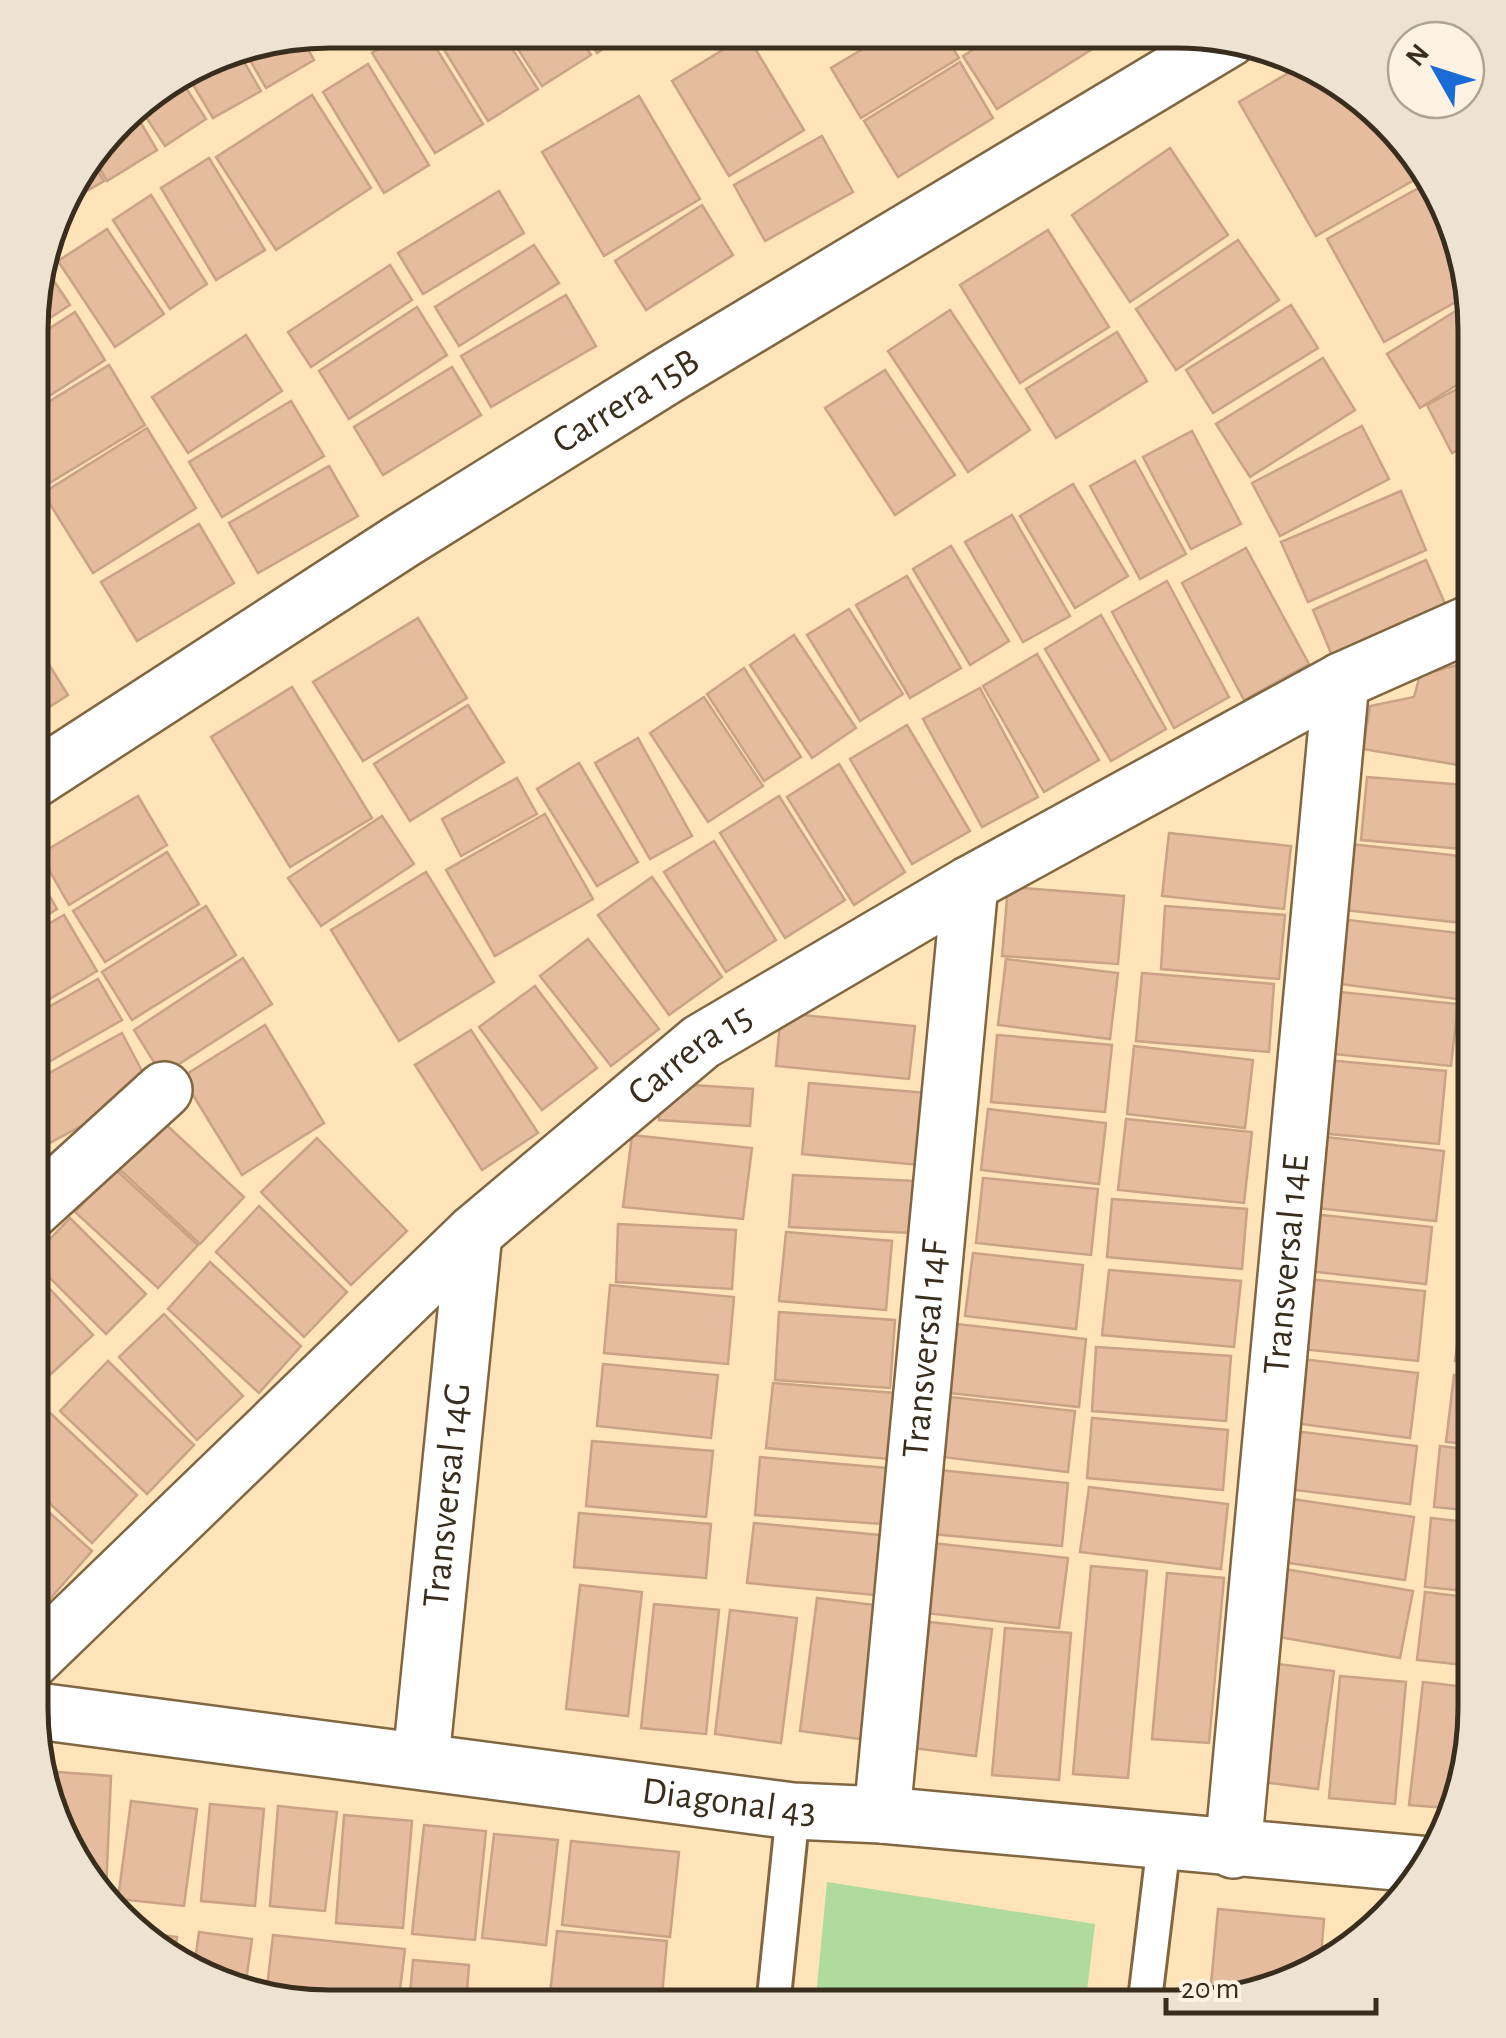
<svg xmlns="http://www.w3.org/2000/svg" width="1506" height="2038" viewBox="0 0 1506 2038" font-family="'Alegreya Sans',sans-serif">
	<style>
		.green { fill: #afdc9d }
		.building { fill: #e5bc9e; stroke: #caa285; stroke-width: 2.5 }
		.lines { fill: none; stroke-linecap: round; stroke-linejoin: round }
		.service-casing { stroke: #806741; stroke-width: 38 }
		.minor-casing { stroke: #806741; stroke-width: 60 }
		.tertiary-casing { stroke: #806741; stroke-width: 60 }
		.service { stroke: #fff; stroke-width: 32 }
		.minor { stroke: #fff; stroke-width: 55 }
		.tertiary { stroke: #fff; stroke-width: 55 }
		.labels { text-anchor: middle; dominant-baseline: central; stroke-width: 8; stroke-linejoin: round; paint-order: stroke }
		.street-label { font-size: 38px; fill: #392e1e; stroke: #fef3e2 }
		.rim { fill: none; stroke: #392e1e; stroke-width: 5 }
	</style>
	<rect width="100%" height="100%" fill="#ffe3b9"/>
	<polygon class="green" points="827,1882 1095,1924 1085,2008 815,2007"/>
	<g class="building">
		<polygon points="332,30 372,30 344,48"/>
		<polygon points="409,30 425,30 483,124 435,153 372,53"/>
		<polygon points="432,30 501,31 538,89 488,121"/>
		<polygon points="506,31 575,31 591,55 542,86"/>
		<polygon points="583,31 631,31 597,53"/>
		<polygon points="891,32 943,32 959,58 861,118 831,68"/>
		<polygon points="1000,32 1096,32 1102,43 997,109 963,56"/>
		<polygon points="300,35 314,60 266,88 241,45"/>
		<polygon points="747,35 804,130 729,176 672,81"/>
		<polygon points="235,46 261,91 213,118 186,73"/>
		<polygon points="960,62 993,118 898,177 864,121"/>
		<polygon points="368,64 429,165 384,193 323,92"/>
		<polygon points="1302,65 1343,81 1423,175 1316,236 1239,102"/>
		<polygon points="179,77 206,119 165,146 136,102"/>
		<polygon points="312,95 371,188 276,250 216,157"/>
		<polygon points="639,96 700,199 604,256 542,152"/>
		<polygon points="131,106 157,150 107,181 91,154"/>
		<polygon points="822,136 853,192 765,241 734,185"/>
		<polygon points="1170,148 1228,235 1130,302 1072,215"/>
		<polygon points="89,157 104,181 61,206 70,180"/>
		<polygon points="209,158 265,250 216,280 161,188"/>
		<polygon points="1431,181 1445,197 1468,295 1384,342 1327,239"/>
		<polygon points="499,191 524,233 423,294 398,253"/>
		<polygon points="151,195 207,284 170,309 113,220"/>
		<polygon points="702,205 733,255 646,310 615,261"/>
		<polygon points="107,229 164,314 115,347 58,261"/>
		<polygon points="1048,230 1109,327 1020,383 960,285"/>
		<polygon points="1238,240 1279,300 1176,370 1136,309"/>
		<polygon points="534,245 559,283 459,346 435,307"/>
		<polygon points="42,263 70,305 33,329 33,290"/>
		<polygon points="390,265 412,300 311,367 288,332"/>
		<polygon points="566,295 596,346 491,407 461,356"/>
		<polygon points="1470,302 1476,329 1476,373 1420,408 1387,354"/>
		<polygon points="1291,305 1318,348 1213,413 1186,370"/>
		<polygon points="417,307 447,355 349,419 319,371"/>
		<polygon points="950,310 1030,430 968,472 888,351"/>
		<polygon points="75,312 105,360 32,407 33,339"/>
		<polygon points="1117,332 1147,381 1056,438 1026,389"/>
		<polygon points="246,335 282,391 188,453 152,397"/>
		<polygon points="1323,358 1355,410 1250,477 1216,424"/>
		<polygon points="109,365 145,425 38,490 32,480 32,412"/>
		<polygon points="452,367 481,415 383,475 354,427"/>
		<polygon points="885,370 955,475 895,515 825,408"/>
		<polygon points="1476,379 1476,441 1452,453 1427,405"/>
		<polygon points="291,401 324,456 222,517 189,462"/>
		<polygon points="1362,426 1389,479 1280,536 1252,483"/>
		<polygon points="147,428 196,508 93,573 43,493"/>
		<polygon points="1192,431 1241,524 1191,549 1143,457"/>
		<polygon points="1476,453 1476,513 1457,460"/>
		<polygon points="1135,461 1186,554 1140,579 1090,486"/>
		<polygon points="329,466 358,516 258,573 229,523"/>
		<polygon points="1073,484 1128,576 1075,608 1020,516"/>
		<polygon points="1401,491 1426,550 1308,602 1281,542"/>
		<polygon points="1012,515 1070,616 1023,642 965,542"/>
		<polygon points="199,524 234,583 137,641 101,582"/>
		<polygon points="951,546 1009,641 970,665 913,569"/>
		<polygon points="1246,548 1309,664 1244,700 1182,583"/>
		<polygon points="1426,560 1450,615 1336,665 1313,610"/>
		<polygon points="907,576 961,668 910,698 856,605"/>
		<polygon points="1167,581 1229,697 1174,728 1112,612"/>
		<polygon points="849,609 903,694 860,721 807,635"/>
		<polygon points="1101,615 1166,729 1111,761 1045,649"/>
		<polygon points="418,618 467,698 363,761 313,682"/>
		<polygon points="794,635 856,728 812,758 750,665"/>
		<polygon points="32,637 68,695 32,718"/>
		<polygon points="1037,654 1099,760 1044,792 983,686"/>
		<polygon points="1476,660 1476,768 1363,749 1370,706 1414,697 1420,675"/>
		<polygon points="744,668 801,757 764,781 707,694"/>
		<polygon points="292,687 372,818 290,867 211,737"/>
		<polygon points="980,688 1038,797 982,827 923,719"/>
		<polygon points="704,697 763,786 708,822 650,733"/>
		<polygon points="468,705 504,762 410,821 374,764"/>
		<polygon points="907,725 970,831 912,864 850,759"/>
		<polygon points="638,738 692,836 650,859 595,763"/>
		<polygon points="579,763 638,862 597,886 537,789"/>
		<polygon points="839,764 905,872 854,905 787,797"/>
		<polygon points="1367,777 1476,786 1473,850 1361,840"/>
		<polygon points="517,778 537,814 461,856 442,819"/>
		<polygon points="138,796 167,845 69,905 40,854"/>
		<polygon points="779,796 845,900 785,938 720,833"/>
		<polygon points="545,814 593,899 495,956 446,870"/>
		<polygon points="382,816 414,864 321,926 288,878"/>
		<polygon points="1169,833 1291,846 1284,909 1162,896"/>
		<polygon points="714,841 776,940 726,972 664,872"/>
		<polygon points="1350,844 1470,857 1463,923 1343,910"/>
		<polygon points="167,852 199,904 105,962 73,911"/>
		<polygon points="32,865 57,909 31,925"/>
		<polygon points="426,872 494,982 399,1041 331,930"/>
		<polygon points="652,877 722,977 669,1015 598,915"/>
		<polygon points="1008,887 1124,896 1118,964 1002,956"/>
		<polygon points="206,906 236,955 132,1020 102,972"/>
		<polygon points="1165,906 1285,915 1279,979 1161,969"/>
		<polygon points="64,915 97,971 31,1010 31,934"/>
		<polygon points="1340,919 1467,934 1458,999 1332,983"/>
		<polygon points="588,939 659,1029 611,1066 540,976"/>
		<polygon points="243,958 272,1004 162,1075 134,1030"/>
		<polygon points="1006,959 1118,973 1110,1039 998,1025"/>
		<polygon points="1142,973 1274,984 1269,1052 1136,1041"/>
		<polygon points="98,979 122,1020 31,1072 31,1017"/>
		<polygon points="535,986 597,1068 542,1110 479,1027"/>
		<polygon points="1330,991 1458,1004 1451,1066 1323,1053"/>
		<polygon points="781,1013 915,1026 909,1079 776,1066"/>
		<polygon points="265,1025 324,1123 242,1175 182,1077"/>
		<polygon points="471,1030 538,1133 482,1170 415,1065"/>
		<polygon points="122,1033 151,1088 46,1145 31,1119 31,1083"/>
		<polygon points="997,1035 1112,1045 1105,1112 991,1102"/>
		<polygon points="1134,1046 1253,1060 1245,1128 1127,1114"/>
		<polygon points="1326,1060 1446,1071 1439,1144 1319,1133"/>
		<polygon points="661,1083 753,1089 750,1126 659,1120"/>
		<polygon points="809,1083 926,1093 919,1165 802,1154"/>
		<polygon points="988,1109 1106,1123 1099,1184 981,1170"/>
		<polygon points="160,1119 244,1197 200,1244 117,1167"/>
		<polygon points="1126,1119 1252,1132 1244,1203 1118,1190"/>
		<polygon points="632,1135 752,1148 743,1219 623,1207"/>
		<polygon points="1326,1137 1444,1151 1436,1221 1316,1208"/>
		<polygon points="317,1138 407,1231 351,1285 261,1192"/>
		<polygon points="115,1169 198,1245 158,1288 75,1212"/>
		<polygon points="793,1175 914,1181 910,1233 789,1227"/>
		<polygon points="983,1178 1098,1189 1091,1255 976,1243"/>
		<polygon points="1112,1199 1247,1209 1242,1269 1107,1257"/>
		<polygon points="259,1206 347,1292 304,1337 216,1252"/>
		<polygon points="1313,1214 1432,1227 1426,1284 1307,1271"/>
		<polygon points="70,1218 146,1294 106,1334 31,1259"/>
		<polygon points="618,1224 736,1230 732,1289 616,1282"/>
		<polygon points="786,1232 892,1241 886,1310 779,1301"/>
		<polygon points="1469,1232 1476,1233 1476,1294 1461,1292"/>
		<polygon points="973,1253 1083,1265 1076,1329 965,1316"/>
		<polygon points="210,1262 301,1346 259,1393 168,1309"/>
		<polygon points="31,1269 93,1335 51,1374 31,1354"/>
		<polygon points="1109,1270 1241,1281 1234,1347 1102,1335"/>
		<polygon points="1308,1279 1425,1291 1418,1361 1300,1349"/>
		<polygon points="610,1285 734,1297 728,1364 604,1353"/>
		<polygon points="1463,1301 1476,1303 1475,1364 1455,1361"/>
		<polygon points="779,1312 895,1320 890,1388 775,1380"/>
		<polygon points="164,1314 243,1396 197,1440 119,1357"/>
		<polygon points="957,1324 1086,1339 1079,1407 948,1393"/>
		<polygon points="1096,1347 1231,1356 1226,1421 1092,1411"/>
		<polygon points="1302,1359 1418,1373 1410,1438 1293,1423"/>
		<polygon points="108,1361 194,1445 147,1494 60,1411"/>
		<polygon points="603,1364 718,1375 711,1438 597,1426"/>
		<polygon points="1454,1375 1475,1378 1475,1445 1446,1442"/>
		<polygon points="773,1383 895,1393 889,1459 766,1448"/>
		<polygon points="950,1397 1075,1411 1068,1472 942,1457"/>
		<polygon points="47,1410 137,1495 92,1543 30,1485 31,1428"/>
		<polygon points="1092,1418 1228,1430 1223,1490 1087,1478"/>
		<polygon points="1294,1431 1417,1446 1410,1504 1287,1489"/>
		<polygon points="592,1441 713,1451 706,1517 586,1506"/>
		<polygon points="1440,1446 1475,1450 1475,1511 1434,1507"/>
		<polygon points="760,1457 887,1468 882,1524 755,1515"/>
		<polygon points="939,1470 1068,1483 1062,1546 932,1534"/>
		<polygon points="1089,1487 1228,1504 1221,1569 1080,1552"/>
		<polygon points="30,1495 92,1551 49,1600 30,1583"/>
		<polygon points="1292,1499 1414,1517 1405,1580 1282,1562"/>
		<polygon points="579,1513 711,1524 706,1578 574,1567"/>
		<polygon points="1431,1518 1475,1523 1475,1592 1425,1587"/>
		<polygon points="754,1523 890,1536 885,1596 747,1583"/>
		<polygon points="932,1543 1068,1558 1059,1628 925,1613"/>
		<polygon points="1091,1566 1147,1571 1128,1778 1073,1774"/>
		<polygon points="1285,1569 1413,1591 1400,1658 1273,1636"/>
		<polygon points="1167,1573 1224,1578 1209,1743 1152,1739"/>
		<polygon points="580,1585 642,1592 628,1716 566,1709"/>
		<polygon points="1425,1592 1475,1598 1475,1666 1417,1660"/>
		<polygon points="817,1598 884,1606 868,1740 800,1731"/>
		<polygon points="654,1604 719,1610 706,1734 641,1728"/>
		<polygon points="730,1610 797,1618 781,1743 715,1734"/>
		<polygon points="930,1622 992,1629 976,1756 913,1748"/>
		<polygon points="1005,1628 1071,1633 1059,1780 992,1775"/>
		<polygon points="1262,1662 1334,1671 1318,1789 1246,1780"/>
		<polygon points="1340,1676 1406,1682 1395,1804 1329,1798"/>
		<polygon points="1423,1682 1475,1688 1475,1728 1448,1808 1409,1805"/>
		<polygon points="45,1771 111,1776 106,1891 61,1841"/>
		<polygon points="131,1801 197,1809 184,1906 118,1899"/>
		<polygon points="210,1804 264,1809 255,1906 201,1901"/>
		<polygon points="278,1806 337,1812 325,1911 270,1906"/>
		<polygon points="344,1815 412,1821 403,1928 336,1923"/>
		<polygon points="424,1825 486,1831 475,1940 412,1934"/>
		<polygon points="494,1834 558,1840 546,1945 482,1938"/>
		<polygon points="571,1841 679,1852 670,1937 562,1925"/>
		<polygon points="1218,1909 1324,1919 1320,1968 1309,1977 1227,1996 1210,1995"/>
		<polygon points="557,1931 667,1941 661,2007 549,2003"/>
		<polygon points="141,1932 177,1937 174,1961 163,1957"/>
		<polygon points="199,1932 252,1939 245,1988 194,1969"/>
		<polygon points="273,1935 405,1949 398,2006 291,2006 266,1996"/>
		<polygon points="413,1960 469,1965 466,2006 409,2006"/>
		<polygon points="469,1989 538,1996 537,2006 467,2006"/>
	</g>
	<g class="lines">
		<g class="service-casing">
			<g id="service">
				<polyline points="773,2007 793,1811"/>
				<polyline points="1144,2008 1164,1843"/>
			</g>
		</g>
		<g class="minor-casing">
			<g id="minor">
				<polyline points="31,1211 164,1090"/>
				<path id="s1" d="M30 1662 474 1233 701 1042 970 884 1341 681 1476 621"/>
				<path id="s2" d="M30 1710 793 1811 882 1815 1429 1865"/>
				<path id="s3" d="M421 1759 474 1233"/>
				<path id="s4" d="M882 1815 970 884"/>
				<path id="s5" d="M1233 1850 1341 681"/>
			</g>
		</g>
		<g class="tertiary-casing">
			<g id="tertiary">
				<path id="s6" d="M32 781 402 541 667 376 1230 38"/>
			</g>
		</g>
		<use href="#service" class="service"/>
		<use href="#minor" class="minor"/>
		<use href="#tertiary" class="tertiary"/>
	</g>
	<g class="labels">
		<g class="street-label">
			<text stroke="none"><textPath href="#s6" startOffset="705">Carrera 15B</textPath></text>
			<text stroke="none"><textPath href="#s1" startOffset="898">Carrera 15</textPath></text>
			<text stroke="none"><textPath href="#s5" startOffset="588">Transversal 14E</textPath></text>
			<text stroke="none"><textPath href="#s4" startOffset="468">Transversal 14F</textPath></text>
			<text stroke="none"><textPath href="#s3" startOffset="265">Transversal 14G</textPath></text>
			<text stroke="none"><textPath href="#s2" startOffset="705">Diagonal 43</textPath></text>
		</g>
	</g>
	<path d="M0 0H1506V2038H0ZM330 48H1176A282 282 0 0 1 1458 330V1708A282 282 0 0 1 1176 1990H330A282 282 0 0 1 48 1708V330A282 282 0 0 1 330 48Z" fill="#eee3d2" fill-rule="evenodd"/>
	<path class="rim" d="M330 48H1176A282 282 0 0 1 1458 330V1708A282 282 0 0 1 1176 1990H330A282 282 0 0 1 48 1708V330A282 282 0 0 1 330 48Z"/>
	<g transform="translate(1436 70) rotate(309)"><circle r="48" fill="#fef3e2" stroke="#afa494" stroke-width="2.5"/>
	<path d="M0-8L18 38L0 25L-18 38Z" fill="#196cd6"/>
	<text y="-15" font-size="28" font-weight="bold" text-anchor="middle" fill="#392e1e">N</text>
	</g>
	<path d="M1166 1998v15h210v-15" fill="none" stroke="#392e1e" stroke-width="5"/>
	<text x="1181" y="1998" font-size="30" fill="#392e1e" stroke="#fef3e2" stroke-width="8" paint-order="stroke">20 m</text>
</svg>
